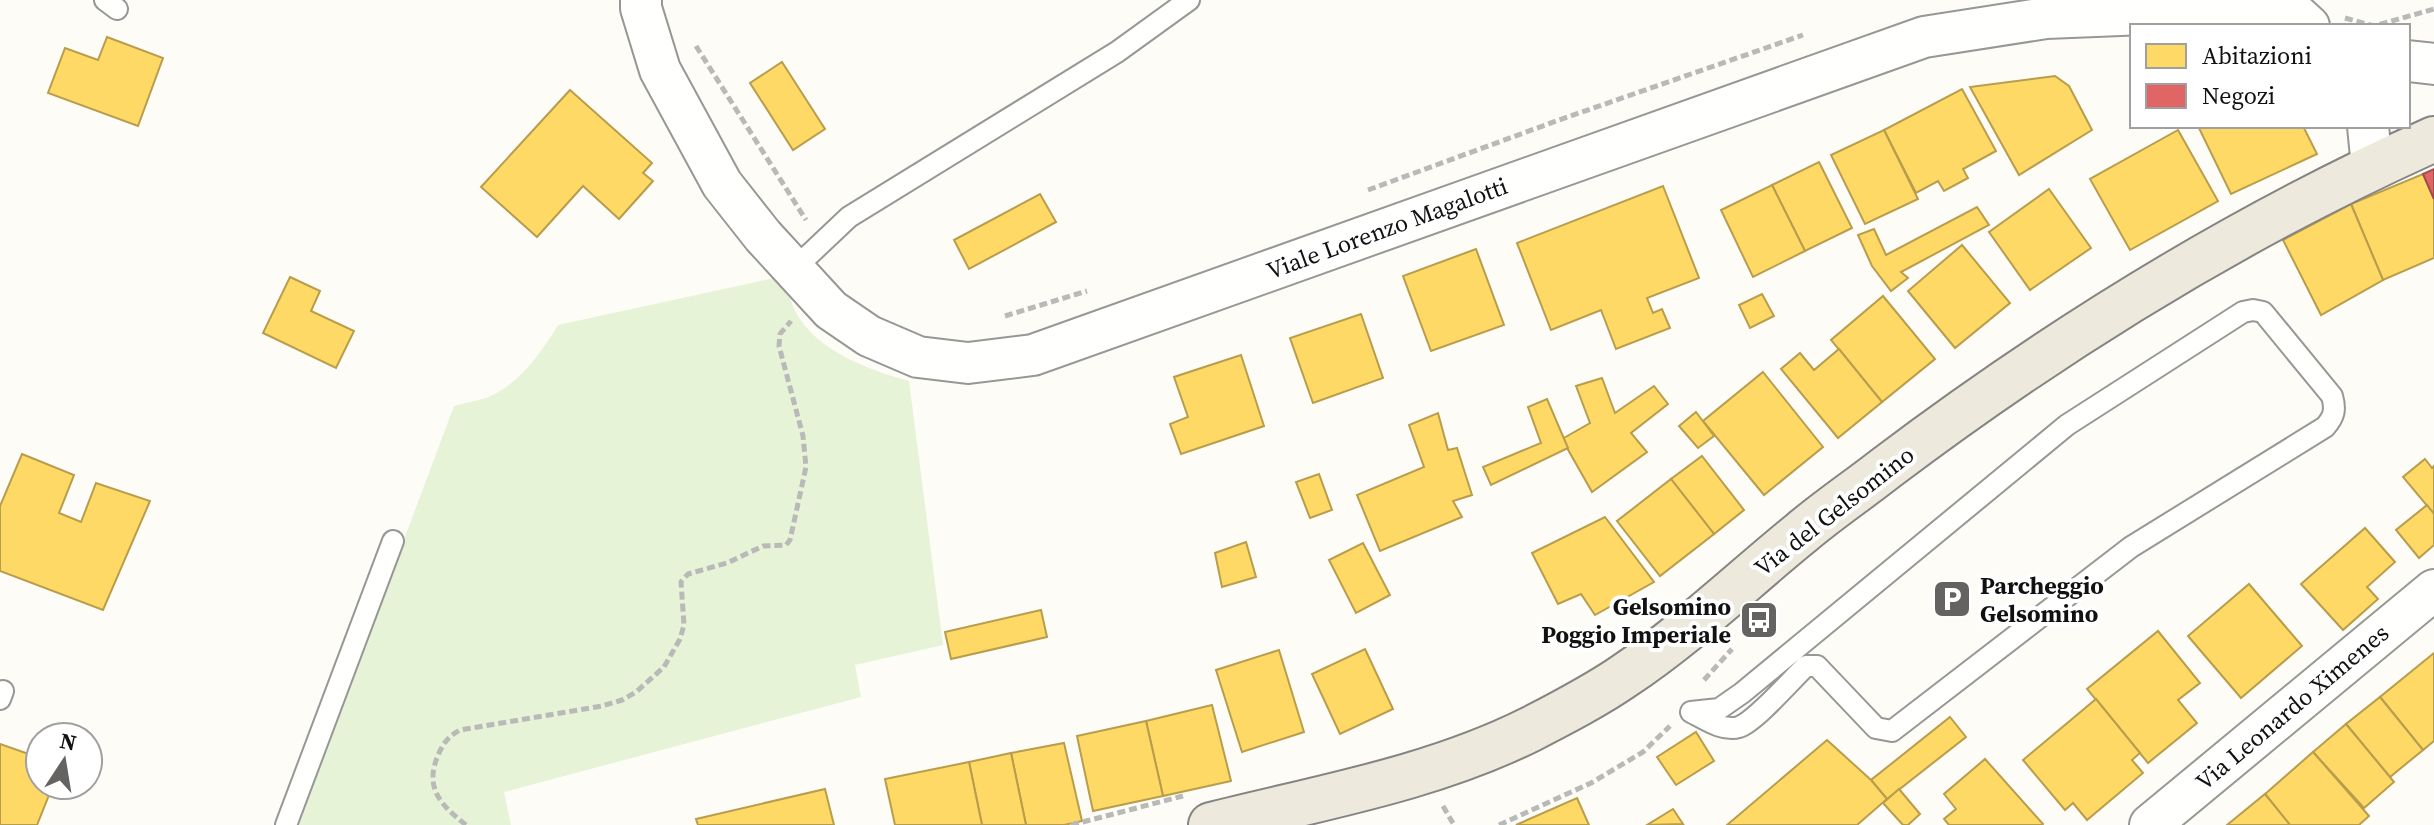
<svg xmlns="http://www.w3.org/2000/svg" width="2434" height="825" viewBox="0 0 2434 825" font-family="'Source Serif 4',serif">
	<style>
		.green { fill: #e7f3d7 }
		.homes { fill: #ffd966; stroke: #b89d4c; stroke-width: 2 }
		.shops { fill: #e06666; stroke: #a24c4c; stroke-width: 2 }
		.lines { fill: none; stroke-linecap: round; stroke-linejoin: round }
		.service-casing { stroke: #979795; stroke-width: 24 }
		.minor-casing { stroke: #979795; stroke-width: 44 }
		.primary-casing { stroke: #858482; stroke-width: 48 }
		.path { stroke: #b9b9b8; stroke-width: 5; stroke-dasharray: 8 4; stroke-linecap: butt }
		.service { stroke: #fffffe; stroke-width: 20 }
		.minor { stroke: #fffffe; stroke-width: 40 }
		.primary { stroke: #ede9dc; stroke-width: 44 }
		.labels { text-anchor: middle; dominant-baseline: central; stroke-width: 8; stroke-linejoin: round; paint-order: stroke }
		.street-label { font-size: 24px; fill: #111; stroke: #fff }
		.poi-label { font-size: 24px; font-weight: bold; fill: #111; stroke: #fff; text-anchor: start }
	</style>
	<rect width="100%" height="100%" fill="#fdfcf7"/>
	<path class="green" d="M784 276C788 287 790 301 795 311 816 351 869 370 909 381L943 645 855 665 861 697 504 792 511 825H297L454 406C464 403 476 401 486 398 518 386 541 353 558 325Z"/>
	<g class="homes">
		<polygon points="107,37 163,58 138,126 48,93 65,48 98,60"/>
		<polygon points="782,62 825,129 793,150 750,83"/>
		<polygon points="2055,76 2069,86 2092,130 2019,175 1970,87"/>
		<polygon points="1962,89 1996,151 1963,169 1968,178 1944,191 1938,181 1916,193 1884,130"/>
		<polygon points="570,90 652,163 643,173 653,181 619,219 583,186 537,237 481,187"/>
		<polygon points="2198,126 2303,126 2317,154 2231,194"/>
		<polygon points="1884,130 1918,199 1865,224 1831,155"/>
		<polygon points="2178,130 2218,201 2130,250 2090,179"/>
		<polygon points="1819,162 1852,228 1805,251 1772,185"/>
		<polygon points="2423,174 2434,199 2434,258 2383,280 2351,204"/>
		<polygon points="1772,185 1805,251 1753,277 1721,210"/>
		<polygon points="1663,186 1699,278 1647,298 1653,313 1662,309 1670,328 1616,349 1601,310 1551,330 1517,243"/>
		<polygon points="2049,189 2091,248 2030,290 1989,232"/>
		<polygon points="1040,194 1056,222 969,269 954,240"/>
		<polygon points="2351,204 2383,280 2321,315 2283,240"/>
		<polygon points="1977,207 1989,225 1901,272 1908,278 1891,291 1872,266 1858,235 1874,229 1886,255"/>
		<polygon points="1962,245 2010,303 1955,348 1908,291"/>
		<polygon points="1476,249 1504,325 1431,351 1403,276"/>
		<polygon points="290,277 320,291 311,311 354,331 336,368 263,333"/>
		<polygon points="1762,294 1774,316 1750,328 1739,305"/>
		<polygon points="1883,296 1935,359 1882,402 1831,340"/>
		<polygon points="1361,314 1383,378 1313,403 1290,338"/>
		<polygon points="1839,349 1882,402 1838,438 1781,369 1800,353 1814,370"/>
		<polygon points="1241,355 1264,426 1181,454 1170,424 1188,417 1174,377"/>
		<polygon points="1763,372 1823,447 1764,495 1703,421"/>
		<polygon points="1602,378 1615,413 1654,386 1668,404 1631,433 1647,452 1592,492 1562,439 1590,423 1576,386"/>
		<polygon points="1547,399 1568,448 1491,485 1483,467 1541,443 1528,407"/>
		<polygon points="1696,412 1714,436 1698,448 1679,426"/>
		<polygon points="1438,413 1448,450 1457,448 1472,495 1453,501 1462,517 1380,551 1357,495 1424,467 1409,425"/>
		<polygon points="22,454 74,475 59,513 81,522 96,483 150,501 103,610 0,571 0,506"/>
		<polygon points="1702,456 1744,510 1714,534 1671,479"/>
		<polygon points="2425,459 2432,468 2434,466 2434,514 2403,477"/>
		<polygon points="1319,474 1332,510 1310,518 1296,482"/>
		<polygon points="1671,479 1714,534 1660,576 1617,521"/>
		<polygon points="2427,505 2434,514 2434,545 2419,558 2396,530"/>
		<polygon points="1605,517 1654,582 1595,615 1581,594 1558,604 1532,553"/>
		<polygon points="2365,528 2395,562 2367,587 2378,599 2343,630 2301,584"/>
		<polygon points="1246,542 1256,577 1222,587 1215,553"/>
		<polygon points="1363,543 1390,595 1356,613 1329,560"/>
		<polygon points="2249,584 2302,646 2241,698 2188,636"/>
		<polygon points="1041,610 1047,637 951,659 945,632"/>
		<polygon points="2158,631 2200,683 2178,700 2197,723 2148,763 2087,689"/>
		<polygon points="1365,649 1393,709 1340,734 1312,674"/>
		<polygon points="1279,650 1304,732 1242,752 1216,670"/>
		<polygon points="2434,653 2434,741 2423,750 2380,697"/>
		<polygon points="2380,697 2423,750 2390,777 2346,724"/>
		<polygon points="2096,699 2140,753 2132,760 2143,773 2087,820 2073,803 2065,810 2023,760"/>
		<polygon points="1212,705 1231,781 1163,796 1146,721"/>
		<polygon points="1950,717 1966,737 1887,799 1871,780"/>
		<polygon points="1146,721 1163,796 1093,811 1077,736"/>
		<polygon points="2346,724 2394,782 2364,808 2313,752"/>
		<polygon points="1696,732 1714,761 1676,785 1657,757"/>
		<polygon points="1827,740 1871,780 1887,799 1857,825 1727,825"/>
		<polygon points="1064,743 1082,821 1064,825 1026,825 1011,753"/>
		<polygon points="0,744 40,758 40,785 53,785 37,825 0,825"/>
		<polygon points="2313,752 2369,816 2359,825 2290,825 2265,794"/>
		<polygon points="1011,753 1026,825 982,825 969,762"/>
		<polygon points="1985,759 2043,824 2042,825 1949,825 1944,819 1956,809 1944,794"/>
		<polygon points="969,762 982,825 895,825 885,779"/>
		<polygon points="825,789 834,825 698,825 696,819"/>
		<polygon points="1899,789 1920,814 1908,825 1903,825 1883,803"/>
		<polygon points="2265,794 2290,825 2227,825"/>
		<polygon points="1577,798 1589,825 1516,825"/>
		<polygon points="1673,809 1683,824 1647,825"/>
	</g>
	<polygon class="shops" points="2434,169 2434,199 2423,174"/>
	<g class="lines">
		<g class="service-casing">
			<g id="service">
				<polyline points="105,0 117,9"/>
				<polyline points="794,269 849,217 1117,52 1189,0"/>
				<path d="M2253 310 2263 312 2332 396C2336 410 2334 417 2325 427L2131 547 1892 731 1876 728 1817 666H1806C1791 680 1756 721 1739 727 1723 732 1705 719 1691 712L1719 709 1742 693 2067 425 2243 312Z"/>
				<polyline points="0,699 3,691"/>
				<polyline points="286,825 393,541"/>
			</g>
		</g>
		<g class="minor-casing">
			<g id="minor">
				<polyline points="641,0 641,8 660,70 722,184 763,236 831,310 869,336 918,357 968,363 1033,355 1924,37 2046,18 2195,12 2226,8 2282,10 2298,16 2309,26"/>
				<polyline points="2408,61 2434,64"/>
				<polyline points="2368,126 2372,167"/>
				<polyline points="2150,825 2434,590"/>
			</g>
		</g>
		<g class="primary-casing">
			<path id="primary" d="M1211 825C1318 798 1431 779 1531 729 1562 713 1595 696 1624 676 1687 634 1742 581 1801 533 1828 510 1858 490 1886 468 2057 339 2238 227 2434 139"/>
		</g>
		<g class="path">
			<polyline points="2345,18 2374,26 2434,9"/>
			<polyline points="696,46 806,220"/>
			<polyline points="1368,190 1559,120 1803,35"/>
			<polyline points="1005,316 1087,291"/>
			<polyline points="1704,680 1732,649"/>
			<polyline points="1443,806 1454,825"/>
			<path d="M466 825C441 805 423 788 439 753 444 742 449 736 460 730L602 706 622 700 636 692 664 667 680 639 684 625 681 582 688 574 727 563 763 546 786 545 790 540 806 467 803 436 779 346 780 334 791 321"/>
			<polyline points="1071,825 1183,796"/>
			<polyline points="1499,825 1591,783 1643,752 1670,726"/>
		</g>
		<use href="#service" class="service"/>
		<use href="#minor" class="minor"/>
		<use href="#primary" class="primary"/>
	</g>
	<defs>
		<g id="parking-square" transform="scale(2)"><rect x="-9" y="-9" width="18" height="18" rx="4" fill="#646362" stroke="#fff"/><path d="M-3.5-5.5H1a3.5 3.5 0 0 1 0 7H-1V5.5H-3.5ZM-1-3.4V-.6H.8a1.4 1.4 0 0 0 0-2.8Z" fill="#fff"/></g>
		<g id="bus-square" transform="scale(2)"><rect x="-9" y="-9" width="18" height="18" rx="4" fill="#646362" stroke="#fff"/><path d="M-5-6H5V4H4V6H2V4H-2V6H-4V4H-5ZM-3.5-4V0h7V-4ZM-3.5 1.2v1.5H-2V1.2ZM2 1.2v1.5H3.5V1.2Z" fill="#fff"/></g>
	</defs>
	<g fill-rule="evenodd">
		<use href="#parking-square" x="1952" y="599"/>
		<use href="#bus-square" x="1759" y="620"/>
	</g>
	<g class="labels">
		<g class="street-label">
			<text transform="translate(1387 228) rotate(-20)">Viale Lorenzo Magalotti</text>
			<text transform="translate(1834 511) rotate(-38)">Via del Gelsomino</text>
			<text transform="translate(2292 707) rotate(-40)">Via Leonardo Ximenes</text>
		</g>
		<g class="poi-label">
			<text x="1980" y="585">Parcheggio<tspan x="1980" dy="28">Gelsomino</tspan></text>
			<text x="1731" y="606" text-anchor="end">Gelsomino<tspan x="1731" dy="28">Poggio Imperiale</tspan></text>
		</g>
	</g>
	<rect x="2130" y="24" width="280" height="104" fill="#ffffff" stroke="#a0a0a0" stroke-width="2"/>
	<rect x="2146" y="44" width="40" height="24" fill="#ffd966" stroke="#a0a0a0" stroke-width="2"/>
	<text x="2202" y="64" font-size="24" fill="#111111">Abitazioni</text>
	<rect x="2146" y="84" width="40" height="24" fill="#e06666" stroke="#a0a0a0" stroke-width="2"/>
	<text x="2202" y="104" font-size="24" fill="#111111">Negozi</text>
	<g transform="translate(64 761) rotate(12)"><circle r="38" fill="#ffffff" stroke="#a0a0a0" stroke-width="2"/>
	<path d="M0-6L14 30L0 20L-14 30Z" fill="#646362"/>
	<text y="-12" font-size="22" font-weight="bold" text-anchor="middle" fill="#111111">N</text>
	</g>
</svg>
